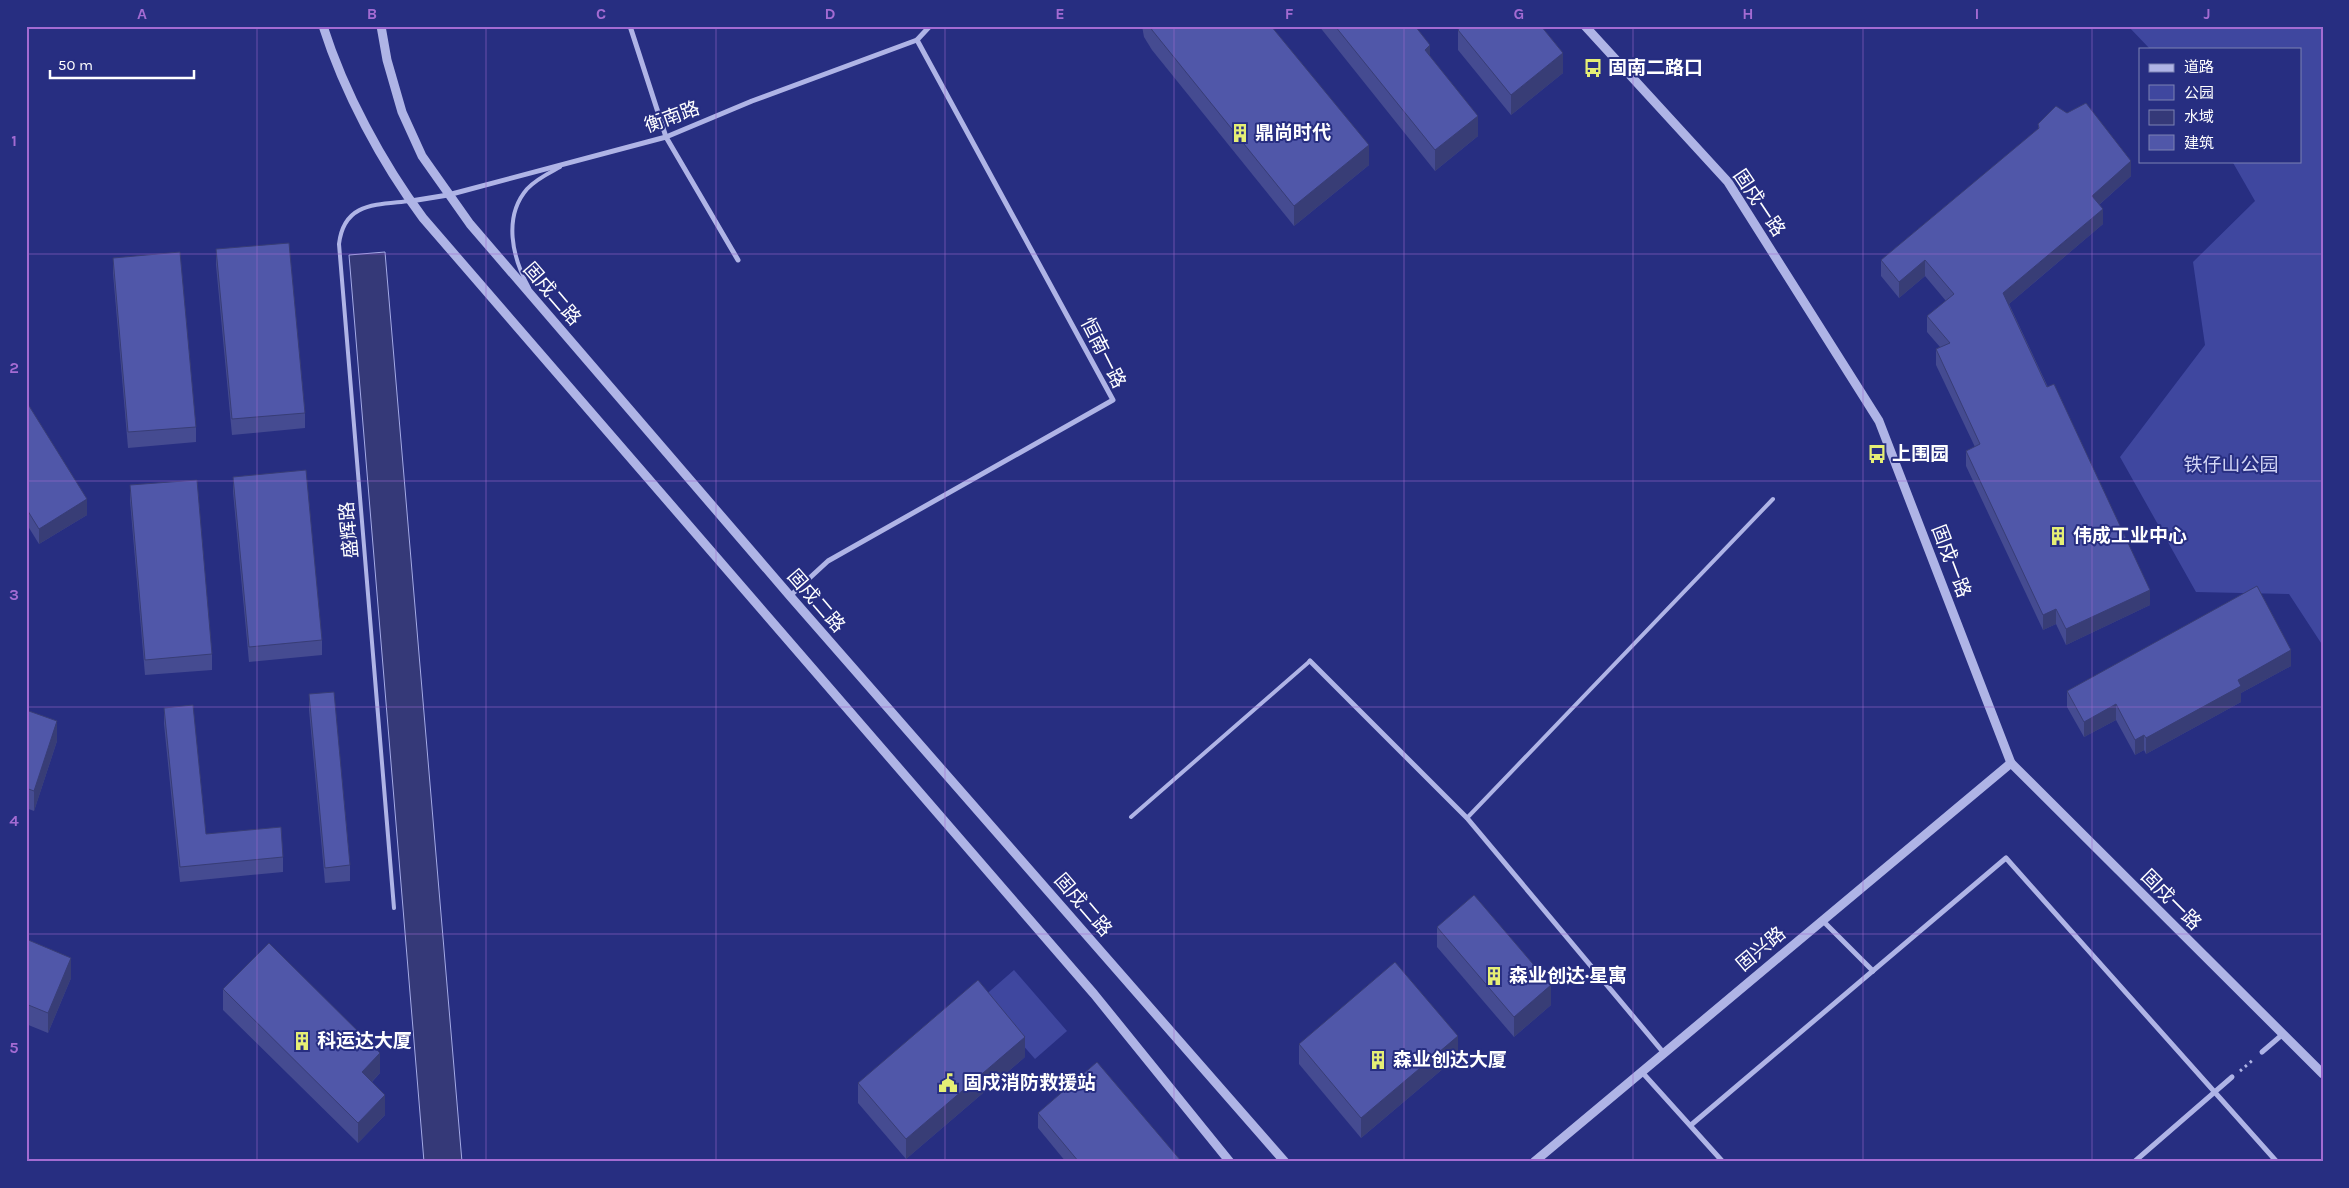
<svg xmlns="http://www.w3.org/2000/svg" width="2349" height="1188" viewBox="0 0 2349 1188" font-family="Karla,'Noto Sans SC',sans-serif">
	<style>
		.green { fill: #3f479f }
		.water { fill: #353978; stroke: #a4aae6 }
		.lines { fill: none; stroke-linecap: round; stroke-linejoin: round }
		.path { stroke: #afb4e6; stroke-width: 3; stroke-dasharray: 2.5 4; stroke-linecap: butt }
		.service { stroke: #afb4e6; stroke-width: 4 }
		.minor { stroke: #afb4e6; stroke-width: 5 }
		.tertiary { stroke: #afb4e6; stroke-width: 9 }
		.wall { fill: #454b91 }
		.shaded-wall { fill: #383d76 }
		.building { fill: #5057a9; stroke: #383d76 }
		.grid { fill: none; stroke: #a36bd2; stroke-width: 1; stroke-opacity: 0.55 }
		.labels { text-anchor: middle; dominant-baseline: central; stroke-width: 4; stroke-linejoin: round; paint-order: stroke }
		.poi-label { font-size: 19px; font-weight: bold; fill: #fff; stroke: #272e81; text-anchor: start }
		.street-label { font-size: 19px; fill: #fff; stroke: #272e81 }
		.park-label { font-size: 19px; fill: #d2d5f5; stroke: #272e81 }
		.neatline { fill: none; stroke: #a36bd2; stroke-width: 2 }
		.grid-label { font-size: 16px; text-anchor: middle; font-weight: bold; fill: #a36bd2 }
	</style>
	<rect width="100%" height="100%" fill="#272e81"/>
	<g class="green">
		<polygon points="2128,26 2323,26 2323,646 2289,594 2196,592 2120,457 2205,345 2193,262 2255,201 2232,161 2300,161 2300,49 2150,49"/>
		<polygon points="1014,970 1067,1031 1035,1059 982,998"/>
	</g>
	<polygon class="water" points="385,252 462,1162 424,1162 349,255"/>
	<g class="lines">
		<polyline class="path" points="2240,1071 2254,1059"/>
		<g class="service">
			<path d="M529 288C512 257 503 217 527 189 536 179 549 173 560 167"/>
			<polyline points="1131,817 1310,661"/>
			<polyline points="1467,818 1773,499"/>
			<path d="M394 908 339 244C344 202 376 205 410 201"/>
		</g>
		<g class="minor">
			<polyline points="630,26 666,137 738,260"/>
			<polyline points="411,201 448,195 666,137 752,101 917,40 930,26"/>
			<polyline points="790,596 828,561 1113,400 917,40"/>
			<polyline points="1310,661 1467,818 1663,1052"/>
			<polyline points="1822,920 1873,971"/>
			<polyline points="2262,1052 2283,1034"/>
			<polyline points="1641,1071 1723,1162"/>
			<polyline points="1691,1125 2006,858 2277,1162"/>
			<polyline points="2134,1162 2232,1077"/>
		</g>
		<g class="tertiary">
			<path d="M323 26C344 92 382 163 423 218L1094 994 1230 1162"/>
			<polyline points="381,26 387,60 402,112 422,156 470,224 790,596 1285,1162"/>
			<polyline points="1585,26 1728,182 1879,421 2011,763 2323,1074"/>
			<polyline points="1534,1162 2011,763"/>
		</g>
	</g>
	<g class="wall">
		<polygon points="1142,26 1271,26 1369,165 1294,226 1152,50 1144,37"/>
		<polygon points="1319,26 1415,26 1430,57 1478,136 1435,171"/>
		<polygon points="1457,26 1541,26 1563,73 1511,115 1458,50 1458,30 1459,29"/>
		<polygon points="2038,124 2131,176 2099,205 2103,224 2009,304 2150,605 2066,645 2056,624 2043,630 1966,466 1966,451 1975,447 1936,365 1936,349 1940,347 1927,332 1927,316 1946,301 1925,276 1899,298 1881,276 1881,260 2038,129"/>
		<polygon points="216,249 305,413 305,428 232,435 216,265"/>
		<polygon points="113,258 196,427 196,442 128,448 113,273"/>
		<polygon points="26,401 87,515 39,544 26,523"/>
		<polygon points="233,477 322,640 322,655 249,662 233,492"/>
		<polygon points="130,485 212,654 212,670 145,675 130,501"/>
		<polygon points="2291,666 2241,693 2241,702 2146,754 2144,750 2135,755 2116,720 2084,737 2067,707 2067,691"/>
		<polygon points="309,694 350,865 350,881 325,883 309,710"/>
		<polygon points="164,708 206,834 283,857 283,872 180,882 164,724"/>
		<polygon points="26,710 57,741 34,811 26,808"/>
		<polygon points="1437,927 1551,1005 1514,1037 1437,947"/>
		<polygon points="26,939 71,978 48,1033 26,1024"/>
		<polygon points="223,989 380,1073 372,1082 385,1115 358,1143 223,1010"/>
		<polygon points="1299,1044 1458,1056 1361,1138 1299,1064"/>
		<polygon points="1025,1057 906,1159 858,1103 858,1083"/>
		<polygon points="1038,1113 1182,1162 1066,1162 1038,1128"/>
	</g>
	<g class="shaded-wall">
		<polygon points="1430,45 1430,65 1425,50"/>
		<polygon points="1563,53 1563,73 1511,115 1511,95"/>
		<polygon points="1478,116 1478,136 1435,171 1435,150"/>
		<polygon points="1369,145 1369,165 1294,226 1294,206"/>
		<polygon points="2131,161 2131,176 2092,211 2092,196"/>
		<polygon points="2103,209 2103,224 2003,309 2003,293"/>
		<polygon points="1925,260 1925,276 1899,298 1899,282"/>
		<polygon points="87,499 87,515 39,544 39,529"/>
		<polygon points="2150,590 2150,605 2066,645 2066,629"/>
		<polygon points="2056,609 2056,624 2043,630 2043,615"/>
		<polygon points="2291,650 2291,666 2241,693 2241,702 2146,754 2146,738 2238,680"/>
		<polygon points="2116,704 2116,720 2084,737 2084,722"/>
		<polygon points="57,721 57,741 34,811 34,791"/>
		<polygon points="2144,735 2144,750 2135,755 2135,740"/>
		<polygon points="71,958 71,978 48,1033 48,1013"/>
		<polygon points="1551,985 1551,1005 1514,1037 1514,1017"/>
		<polygon points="1458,1036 1458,1056 1361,1138 1361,1118"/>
		<polygon points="1025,1037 1025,1057 906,1159 906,1139"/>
		<polygon points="380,1053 380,1073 362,1092 362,1072"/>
		<polygon points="385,1095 385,1115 358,1143 358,1123"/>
	</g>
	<g class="building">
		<polygon points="1150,26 1271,26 1369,145 1294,206 1152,30"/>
		<polygon points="1335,26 1415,26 1430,45 1425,50 1478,116 1435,150"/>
		<polygon points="1462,26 1541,26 1563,53 1511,95 1458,30"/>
		<polygon points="2086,103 2131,161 2092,196 2103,209 2003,293 2047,387 2054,384 2150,590 2066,629 2056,609 2043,615 1966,451 1980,444 1936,349 1950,343 1927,316 1954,294 1925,260 1899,282 1881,260 2039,128 2038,124 2056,106 2067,113"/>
		<polygon points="289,243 305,413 232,419 216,249"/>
		<polygon points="180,252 196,427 128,432 113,258"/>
		<polygon points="26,401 87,499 39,529 26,508"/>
		<polygon points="306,470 322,640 249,647 233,477"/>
		<polygon points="197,480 212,654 145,660 130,485"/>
		<polygon points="2257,586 2291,650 2238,680 2241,686 2146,738 2144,735 2135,740 2116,704 2084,722 2067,691"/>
		<polygon points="334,692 350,865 325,868 309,694"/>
		<polygon points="193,705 206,834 281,827 283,857 180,867 164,708"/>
		<polygon points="26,710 57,721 34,791 26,788"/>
		<polygon points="1474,895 1551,985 1514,1017 1437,927"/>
		<polygon points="26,939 71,958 48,1013 26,1004"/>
		<polygon points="269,943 380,1053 362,1072 385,1095 358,1123 223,989"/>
		<polygon points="1395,962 1458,1036 1361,1118 1299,1044"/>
		<polygon points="978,980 1025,1037 906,1139 858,1083"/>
		<polygon points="1097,1062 1182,1162 1079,1162 1038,1113"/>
	</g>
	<path class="grid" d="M257 26V1162M486 26V1162M716 26V1162M945 26V1162M1174 26V1162M1404 26V1162M1633 26V1162M1863 26V1162M2092 26V1162M26 254H2323M26 481H2323M26 707H2323M26 934H2323"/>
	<defs>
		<g id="bus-bare" transform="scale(1.5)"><path d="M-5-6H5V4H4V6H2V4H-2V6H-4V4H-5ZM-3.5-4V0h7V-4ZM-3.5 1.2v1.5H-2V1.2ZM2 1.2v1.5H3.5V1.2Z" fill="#e5ee75" stroke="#272e81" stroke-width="2.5" paint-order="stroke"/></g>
		<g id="building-bare" transform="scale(1.5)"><path d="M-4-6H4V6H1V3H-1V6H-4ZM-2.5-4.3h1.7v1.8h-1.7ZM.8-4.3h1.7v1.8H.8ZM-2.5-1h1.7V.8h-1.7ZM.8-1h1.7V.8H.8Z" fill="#e5ee75" stroke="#272e81" stroke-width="2.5" paint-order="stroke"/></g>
		<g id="civic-bare" transform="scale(1.5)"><path d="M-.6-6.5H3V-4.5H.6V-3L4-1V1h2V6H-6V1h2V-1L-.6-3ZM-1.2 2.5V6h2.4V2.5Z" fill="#e5ee75" stroke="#272e81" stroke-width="2.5" paint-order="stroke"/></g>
	</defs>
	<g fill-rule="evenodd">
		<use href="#bus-bare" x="1593" y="68"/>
		<use href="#building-bare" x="1240" y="133"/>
		<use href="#bus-bare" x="1877" y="454"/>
		<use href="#building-bare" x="2058" y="536"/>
		<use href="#building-bare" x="1494" y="976"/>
		<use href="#building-bare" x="302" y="1041"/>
		<use href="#building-bare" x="1378" y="1060"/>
		<use href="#civic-bare" x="948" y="1083"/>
	</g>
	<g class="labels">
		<g class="poi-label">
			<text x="1608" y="68">固南二路口</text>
			<text x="1255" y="133">鼎尚时代</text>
			<text x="1892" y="454">上围园</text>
			<text x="2073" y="536">伟成工业中心</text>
			<text x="1509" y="976">森业创达·星寓</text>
			<text x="317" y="1041">科运达大厦</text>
			<text x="1393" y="1060">森业创达大厦</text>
			<text x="963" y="1083">固戍消防救援站</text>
		</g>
		<g class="street-label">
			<text transform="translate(672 117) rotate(-20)">衡南路</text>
			<text transform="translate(1759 203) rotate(56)">固戍一路</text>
			<text transform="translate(552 294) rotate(49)">固戍二路</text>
			<text transform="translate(1103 353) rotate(63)">恒南一路</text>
			<text transform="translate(349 530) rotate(-95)">盛辉路</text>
			<text transform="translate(1951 561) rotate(69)">固戍一路</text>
			<text transform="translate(816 601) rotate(49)">固戍二路</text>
			<text transform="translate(2171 900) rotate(45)">固戍一路</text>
			<text transform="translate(1083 905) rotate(49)">固戍二路</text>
			<text transform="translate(1761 949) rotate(-40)">固兴路</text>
		</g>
		<g class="park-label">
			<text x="2231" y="465">铁仔山公园</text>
		</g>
	</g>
	<rect width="2349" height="1188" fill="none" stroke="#272e81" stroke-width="55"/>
	<rect x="2139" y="48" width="162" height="115" fill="#272e81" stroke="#7d82b3"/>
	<rect x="2149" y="64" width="25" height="8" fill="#afb4e6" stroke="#7d82b3"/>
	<text x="2184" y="72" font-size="15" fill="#ffffff">道路</text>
	<rect x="2149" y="85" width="25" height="15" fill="#3f479f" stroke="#7d82b3"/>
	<text x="2184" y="98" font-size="15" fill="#ffffff">公园</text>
	<rect x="2149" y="110" width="25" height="15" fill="#353978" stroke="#7d82b3"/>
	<text x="2184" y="122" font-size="15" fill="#ffffff">水域</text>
	<rect x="2149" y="135" width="25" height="15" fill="#5057a9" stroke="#7d82b3"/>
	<text x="2184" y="148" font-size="15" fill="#ffffff">建筑</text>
	<path d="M50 70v8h144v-8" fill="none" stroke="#ffffff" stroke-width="2.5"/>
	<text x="58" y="70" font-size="15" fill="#ffffff" stroke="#272e81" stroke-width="4" paint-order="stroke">50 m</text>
	<rect x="28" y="28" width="2294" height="1132" class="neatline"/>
	<g class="grid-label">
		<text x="142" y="19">A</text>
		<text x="372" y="19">B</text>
		<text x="601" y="19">C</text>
		<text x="830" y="19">D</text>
		<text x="1060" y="19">E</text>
		<text x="1289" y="19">F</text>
		<text x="1519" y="19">G</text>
		<text x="1748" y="19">H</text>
		<text x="1977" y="19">I</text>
		<text x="2207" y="19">J</text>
		<text x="14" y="146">1</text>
		<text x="14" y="373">2</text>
		<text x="14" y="600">3</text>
		<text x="14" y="826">4</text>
		<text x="14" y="1053">5</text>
	</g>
</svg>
